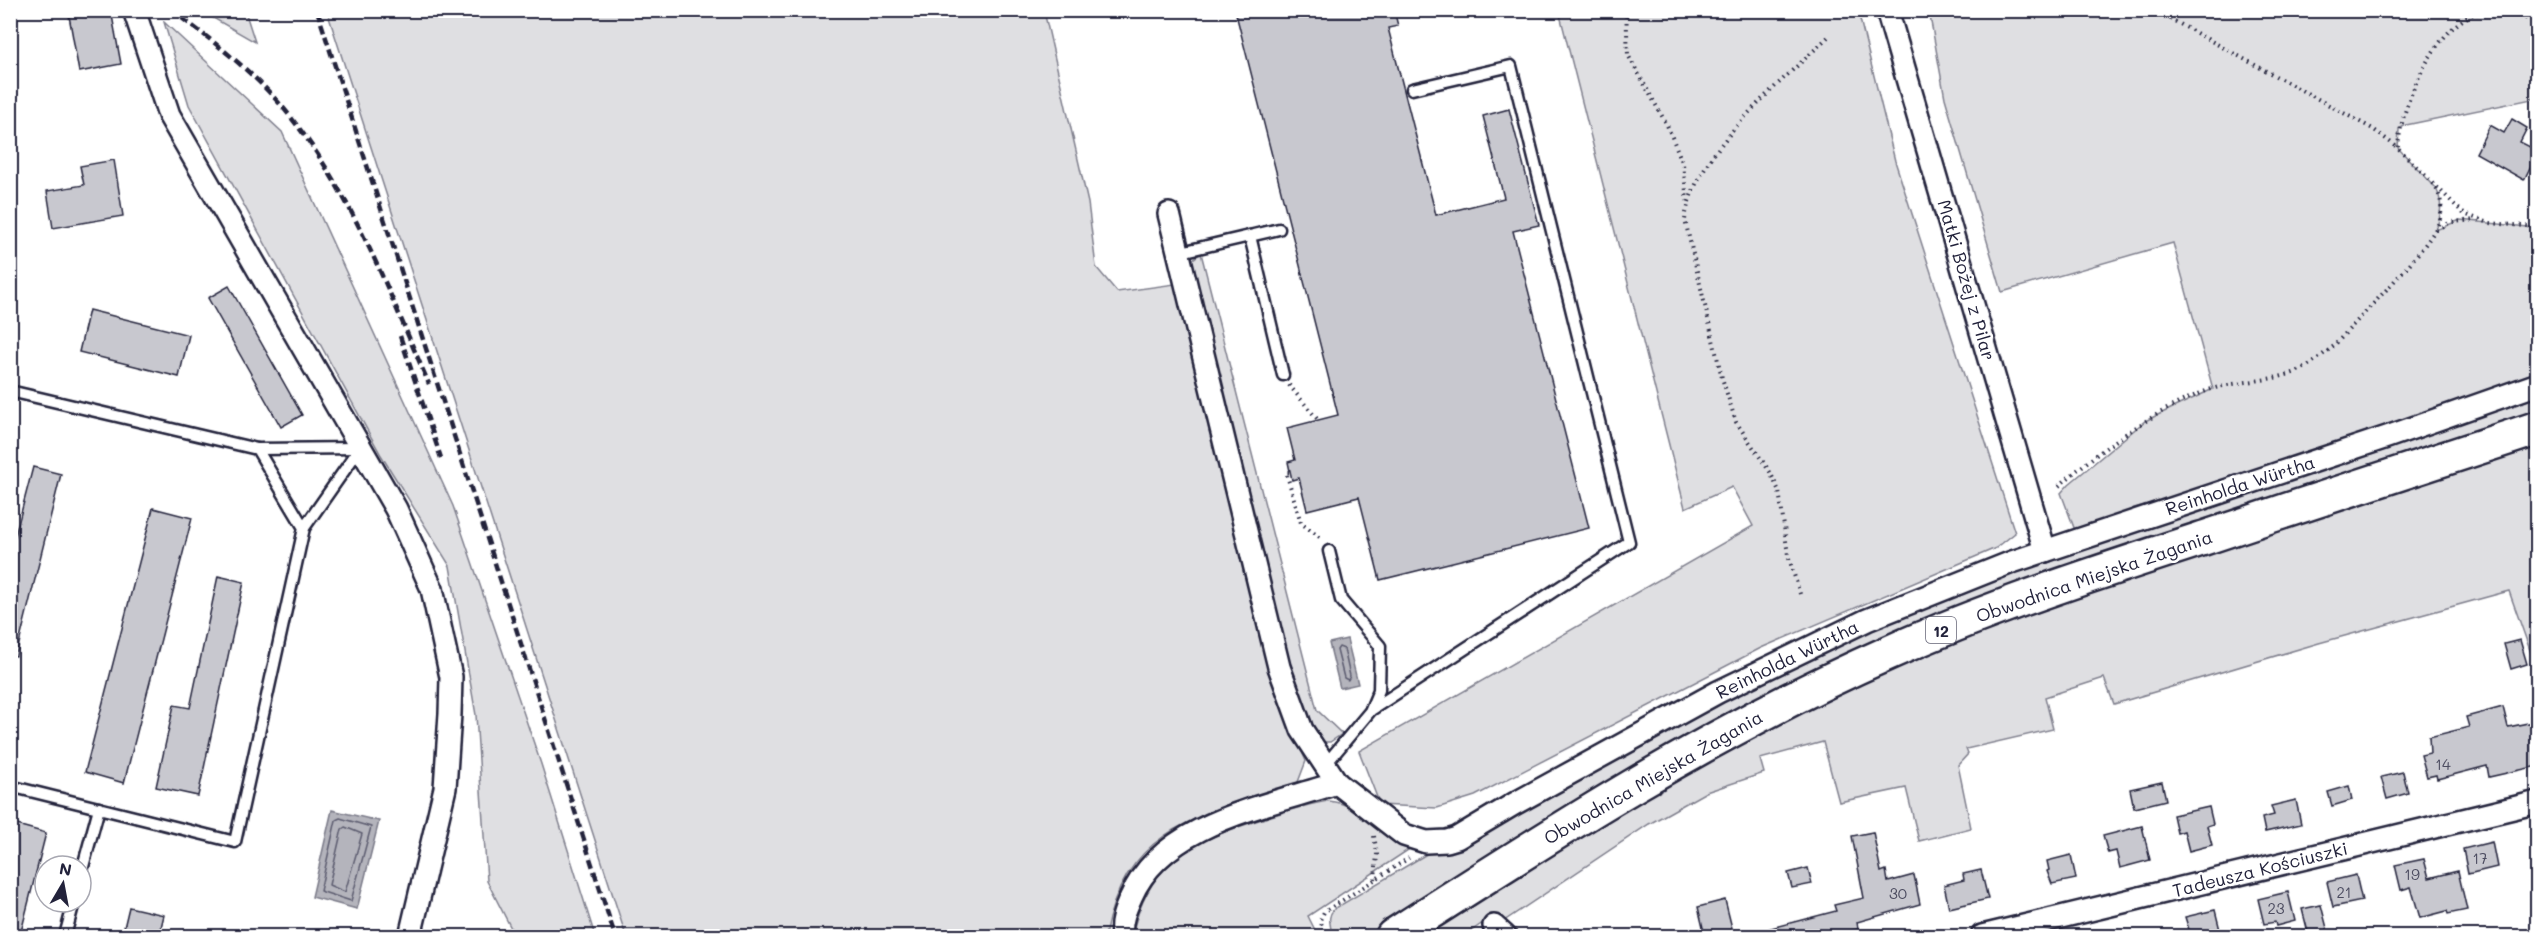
<svg xmlns="http://www.w3.org/2000/svg" width="2548" height="947" viewBox="0 0 2548 947" font-family="Mali,sans-serif">
	<style>
		.green { fill: #dfdfe2; stroke: #80808e; stroke-width: 1.5 }
		.water { fill: #b4b4bc; stroke: #7a7a88; stroke-width: 1.5 }
		.lines { fill: none; stroke-linecap: round; stroke-linejoin: round }
		.shore { stroke: #5c5c6f; stroke-width: 1.5 }
		.building { fill: #c8c8cf; stroke: #22223b; stroke-width: 1.5 }
		.lane-casing { stroke: #22223b; stroke-width: 15 }
		.street-casing { stroke: #22223b; stroke-width: 26 }
		.primary-casing { stroke: #22223b; stroke-width: 38 }
		.path { stroke: #22223b; stroke-width: 4; stroke-dasharray: 1.5 4.5; stroke-linecap: butt }
		.lane { stroke: #fff; stroke-width: 10 }
		.street { stroke: #fff; stroke-width: 21 }
		.primary { stroke: #fff; stroke-width: 33 }
		.rail { stroke: #22223b; stroke-width: 4.5; stroke-dasharray: 9 4.5; stroke-linecap: butt }
		.labels { text-anchor: middle; dominant-baseline: central; stroke-width: 5; stroke-linejoin: round; paint-order: stroke }
		.number-label { font-size: 15px; fill: #4c4c60 }
		.shield { fill: #fff; stroke: #646476; stroke-width: 1.5 }
		.shield-label { font-size: 16px; font-weight: bold; fill: #22223b }
		.street-label { font-size: 18px; fill: #22223b; stroke: #fff }
	</style>
	<rect width="100%" height="100%" fill="#fff"/>
	<filter id="ink" filterUnits="userSpaceOnUse"><feTurbulence type="fractalNoise" baseFrequency=".0167" numOctaves="2"/><feDisplacementMap in="SourceGraphic" scale="12" xChannelSelector="R" yChannelSelector="G"/><feConvolveMatrix kernelMatrix="1 2 1 2 8 2 1 2 1" color-interpolation-filters="sRGB"/></filter>
	<g filter="url(#ink)">
		<g class="green">
			<polygon points="201,11 245,11 255,42"/>
			<path d="M327 11H1044L1088 203 1096 267 1117 292 1175 284 1276 685 1284 712 1306 761 1298 782 1288 789C1197 815 1125 829 1105 936H626Z"/>
			<polygon points="1559,11 1858,11 1895,161 2015,533 1996,548 1761,648 1475,796 1437,808 1380,805 1359,751 1753,526 1732,487 1685,508"/>
			<path d="M1929 11H2537V98L2406 125 2399 129 2398 148 2436 188C2443 203 2441 215 2436 230L2460 220 2537 228V379L2195 492 2134 508 2108 522 2076 533 2061 493 2069 484 2145 421 2213 389 2173 243 2002 292 1945 98Z"/>
			<polygon points="164,22 282,132 453,506 541,764 595,936 515,936 487,881 476,715 450,566 381,455 189,105"/>
			<path d="M1201 253 1317 710 1342 734 1330 742H1320C1288 688 1278 620 1263 560 1238 461 1213 362 1188 263Z"/>
			<path d="M2537 390V415L2011 592 1432 899 1373 936H1331C1333 927 1325 919 1334 909L1425 855 1649 736 1935 599Z"/>
			<polygon points="2537,438 2537,670 2509,591 2319,643 2114,704 2104,678 2045,697 2053,729 1966,749 1968,754 1958,765 1971,828 1919,841 1906,788 1839,802 1823,742 1760,759 1764,773 1706,792 1649,824 1501,923 1487,920 1464,936 1414,936 1744,734 2021,610"/>
			<path d="M1328 801C1359 803 1384 834 1411 848L1308 916 1318 936H1132C1147 864 1188 843 1253 822 1278 814 1302 805 1328 801Z"/>
		</g>
		<g class="water">
			<polygon points="1347,639 1358,684 1340,688 1329,643"/>
			<polygon points="332,810 379,821 357,909 312,897"/>
		</g>
		<g class="lines">
			<g class="shore">
				<polygon points="1339,647 1344,649 1350,676 1348,680 1344,678 1337,650"/>
				<polygon points="340,818 371,827 351,901 320,891 336,820"/>
				<polygon points="345,827 362,834 345,892 329,885 342,829"/>
			</g>
		</g>
		<g class="building">
			<polygon points="68,10 111,10 121,64 79,72"/>
			<polygon points="1235,10 1394,10 1398,26 1388,28 1436,215 1504,198 1483,116 1509,109 1539,225 1513,231 1589,528 1380,580 1359,497 1307,510 1299,478 1292,480 1288,462 1295,460 1287,428 1338,415"/>
			<polygon points="2512,119 2527,128 2520,142 2538,151 2524,180 2476,153 2490,125 2504,133"/>
			<polygon points="114,160 123,216 53,228 47,191 84,185 80,166"/>
			<polygon points="229,286 302,415 281,427 208,298"/>
			<polygon points="89,310 189,335 179,377 79,352"/>
			<polygon points="33,467 61,474 16,656 10,655 10,555"/>
			<polygon points="153,508 192,518 124,783 85,772"/>
			<polygon points="218,576 244,582 198,796 156,787 174,705 190,708"/>
			<polygon points="2520,640 2527,664 2511,669 2504,644"/>
			<polygon points="2503,707 2508,727 2538,721 2538,766 2489,777 2487,766 2437,779 2436,775 2427,777 2421,755 2430,753 2429,737 2469,727 2466,717"/>
			<polygon points="2403,772 2408,793 2387,799 2381,777"/>
			<polygon points="2162,782 2166,800 2134,808 2130,789"/>
			<polygon points="2349,786 2352,800 2332,806 2328,792"/>
			<polygon points="2296,800 2301,824 2265,832 2262,818 2274,815 2271,806"/>
			<polygon points="2209,807 2213,824 2207,826 2212,845 2189,851 2184,831 2177,833 2173,815"/>
			<polygon points="10,823 46,833 20,936 10,936"/>
			<polygon points="2142,826 2150,860 2120,868 2116,851 2108,853 2103,836"/>
			<polygon points="1873,832 1881,872 1886,870 1888,882 1914,875 1920,904 1857,922 1858,929 1830,936 1757,936 1756,932 1836,911 1834,905 1864,898 1852,836"/>
			<polygon points="2492,842 2497,867 2468,874 2463,849"/>
			<polygon points="2071,855 2076,879 2052,884 2047,871 2049,870 2047,861"/>
			<polygon points="2424,859 2429,878 2458,871 2467,910 2448,914 2447,911 2420,918 2411,887 2401,890 2395,865"/>
			<polygon points="1808,868 1812,884 1792,888 1788,873"/>
			<polygon points="1981,870 1988,899 1949,908 1944,885 1964,880 1963,874"/>
			<polygon points="2356,875 2362,901 2333,907 2327,882"/>
			<polygon points="2288,892 2295,921 2276,926 2275,922 2264,924 2258,899"/>
			<polygon points="1725,900 1734,936 1705,936 1698,907"/>
			<polygon points="2321,905 2329,936 2309,936 2302,909"/>
			<polygon points="129,907 164,915 159,936 122,936"/>
			<polygon points="2215,910 2221,934 2191,936 2185,917"/>
		</g>
		<g class="lines">
			<g class="lane-casing">
				<g id="lane">
					<polyline points="1250,236 1283,375"/>
					<polyline points="1177,253 1279,229"/>
					<polyline points="10,391 257,449 304,528 235,842 10,786"/>
					<polyline points="257,449 360,448"/>
					<polyline points="304,528 360,448"/>
					<polyline points="1329,551 1341,600 1380,646 1379,690 1371,709"/>
					<polyline points="1325,765 1371,710 1629,542 1511,66 1412,89"/>
					<polyline points="81,874 99,808"/>
					<polyline points="65,936 74,902"/>
				</g>
			</g>
			<g class="street-casing">
				<g id="street">
					<polyline points="134,10 169,115 396,509 432,589 451,677 450,714 445,788 410,936"/>
					<polyline points="1887,10 2045,551"/>
					<polyline points="1169,214 1279,667 1302,730 1337,783 1404,835 1426,842 1447,841 1457,838 1514,804 1718,692 1867,620 2012,562 2387,437 2538,384"/>
					<polyline points="1494,926 1505,936"/>
					<path d="M1122 936C1120 922 1125 910 1131 897 1162 823 1267 806 1337 783"/>
					<polyline points="1982,936 2538,802"/>
				</g>
			</g>
			<g class="primary-casing">
				<path id="primary" d="M1393 936C1553 833 1712 731 1886 654 1990 607 2099 572 2207 537 2317 500 2427 464 2538 428"/>
			</g>
			<g class="path">
				<polyline points="1626,10 1628,55 1667,125 1683,164 1687,201"/>
				<polyline points="2154,10 2373,129 2398,148 2464,214 2489,223 2538,227"/>
				<polyline points="1938,15 1957,10"/>
				<path d="M2398 147C2401 105 2433 32 2473 14 2481 11 2526 18 2538 20"/>
				<polyline points="2436,229 2452,222 2475,220"/>
				<polyline points="1289,385 1319,421"/>
				<polyline points="1289,472 1286,472 1301,523 1322,539"/>
				<path d="M2059 486C2099 450 2151 413 2201 393 2231 380 2266 383 2296 372 2310 366 2322 355 2334 346 2356 320 2433 246 2440 219 2443 208 2441 198 2436 188"/>
				<path d="M1800 594 1788 555 1779 491 1770 472 1736 422 1722 378 1685 220C1693 152 1781 83 1829 36"/>
				<polyline points="1374,836 1377,854 1375,879"/>
				<polyline points="1326,936 1320,920 1324,912 1409,858"/>
			</g>
			<use href="#lane" class="lane"/>
			<use href="#street" class="street"/>
			<use href="#primary" class="primary"/>
			<g class="rail">
				<path d="M171 10C216 43 263 79 296 124 355 201 390 295 429 384"/>
				<polyline points="317,10 615,936"/>
				<polyline points="400,336 441,458"/>
			</g>
		</g>
	</g>
	<g class="labels">
		<g class="number-label">
			<text x="2443" y="764">14</text>
			<text x="2480" y="858">17</text>
			<text x="2412" y="874">19</text>
			<text x="2344" y="892">21</text>
			<text x="1898" y="893">30</text>
			<text x="2276" y="908">23</text>
		</g>
		<rect class="shield" x="1926" y="617" width="30" height="26" rx="4.5"/>
		<g class="shield-label">
			<text x="1941" y="630">12</text>
		</g>
		<g class="street-label">
			<text transform="translate(1967 280) rotate(74)">Matki Bożej z Pilar</text>
			<text transform="translate(2240 485) rotate(-18)">Reinholda Würtha</text>
			<text transform="translate(2094 576) rotate(-19)">Obwodnica Miejska Żagania</text>
			<text transform="translate(1787 659) rotate(-26)">Reinholda Würtha</text>
			<text transform="translate(1653 777) rotate(-30)">Obwodnica Miejska Żagania</text>
			<text transform="translate(2260 869) rotate(-14)">Tadeusza Kościuszki</text>
		</g>
	</g>
	<rect width="2548" height="947" fill="none" stroke="#fff" stroke-width="36"/>
	<rect x="18" y="18" width="2512" height="911" fill="none" stroke="#22223b" stroke-width="2" filter="url(#ink)"/>
	<g transform="translate(63 884) rotate(10)"><circle r="28" fill="#ffffff" stroke="#a7a7b1" stroke-width="1.5"/>
	<path d="M0-4.5L10 22L0 15L-10 22Z" fill="#22223b"/>
	<text y="-9" font-size="16" font-weight="bold" text-anchor="middle" fill="#22223b">N</text>
	</g>
</svg>
